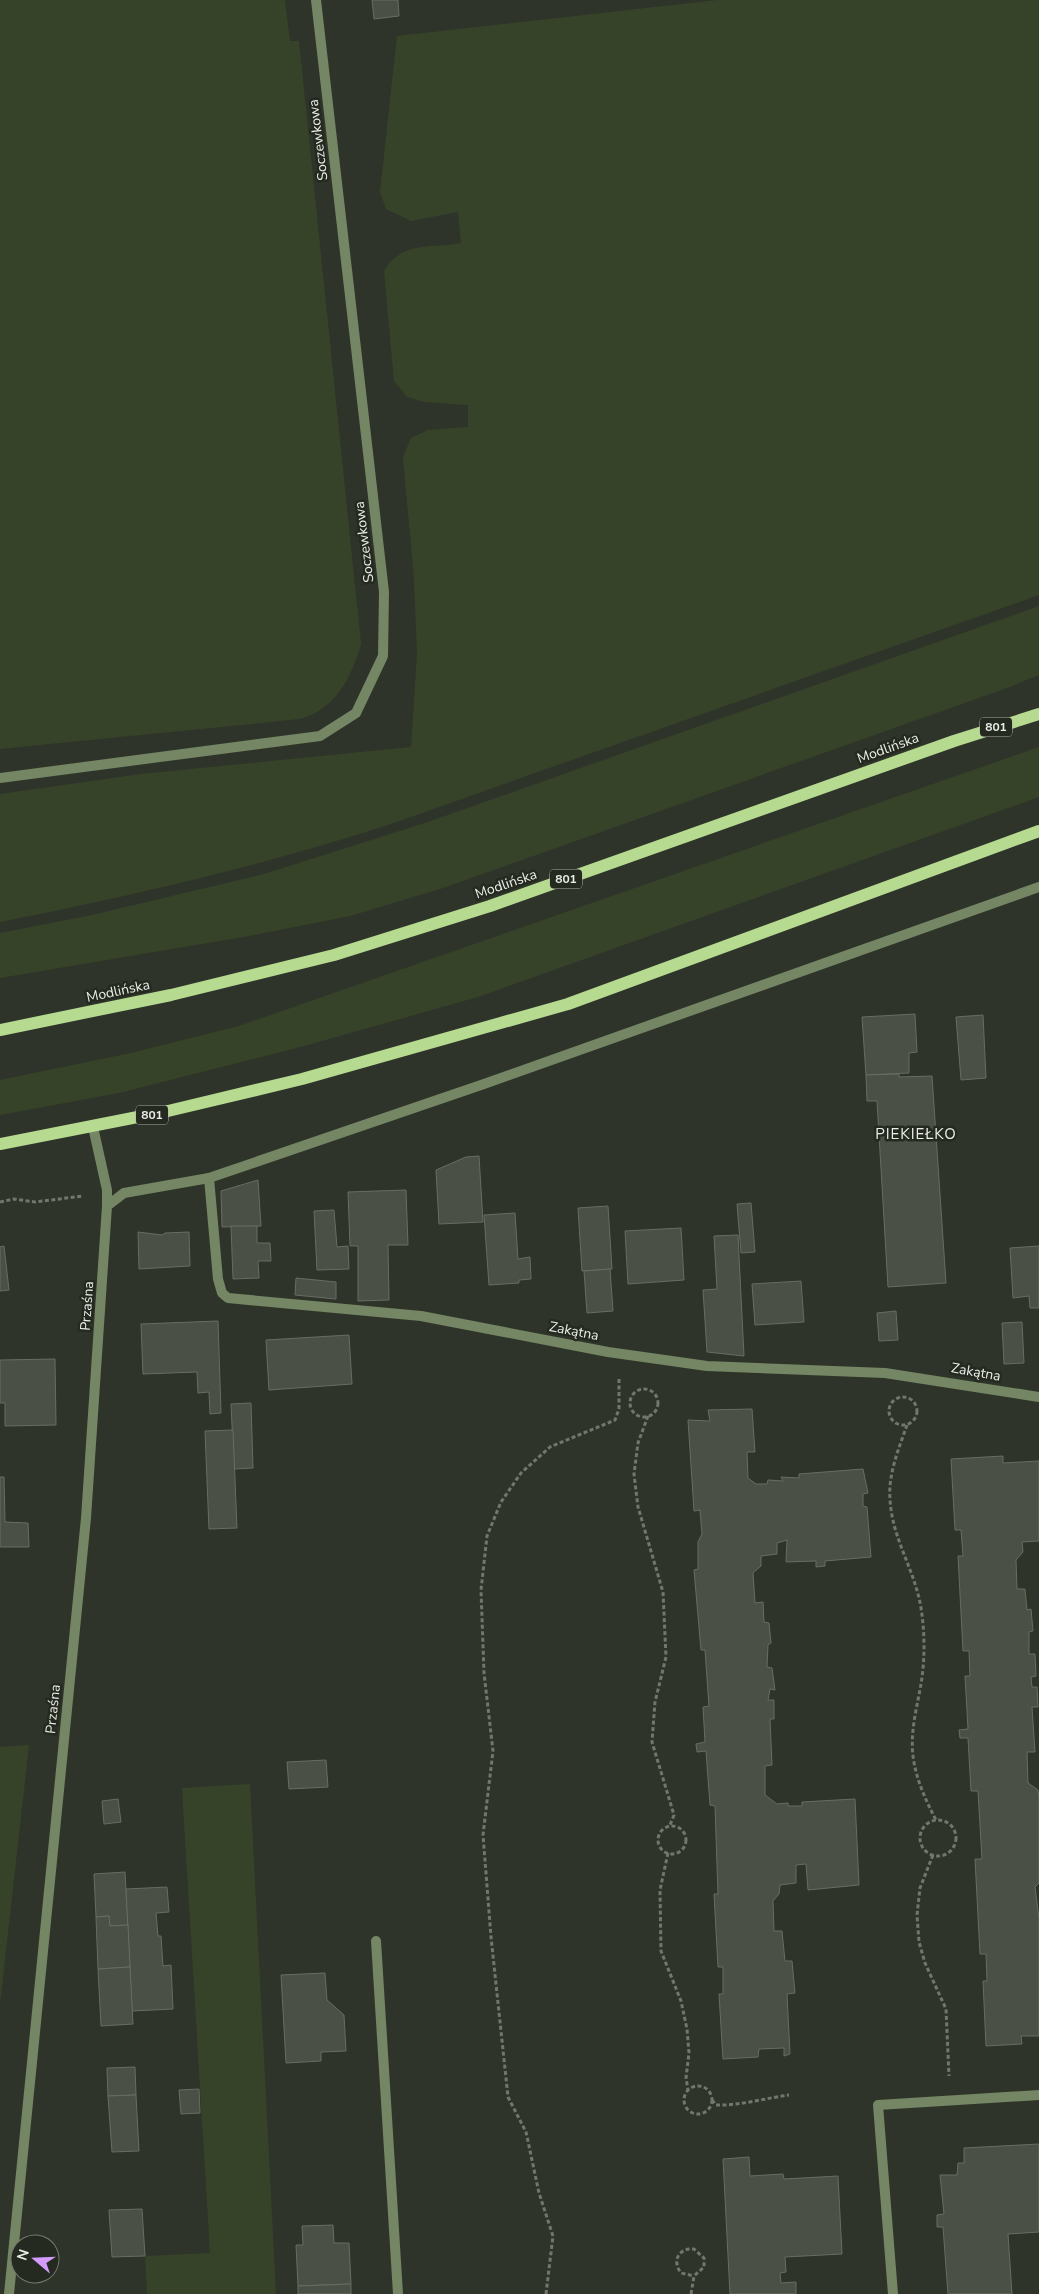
<svg xmlns="http://www.w3.org/2000/svg" width="1039" height="2294" viewBox="0 0 1039 2294" font-family="'Nunito Sans',sans-serif">
	<style>
		.green { fill: #364329 }
		.building { fill: #4a5045; stroke: #676d61 }
		.lines { fill: none; stroke-linecap: round; stroke-linejoin: round }
		.path { stroke: #72766e; stroke-width: 3; stroke-dasharray: 4 2.5; stroke-linecap: butt }
		.lane { stroke: #748663; stroke-width: 10 }
		.street { stroke: #748663; stroke-width: 10 }
		.primary { stroke: #b5da90; stroke-width: 12 }
		.labels { text-anchor: middle; dominant-baseline: central; stroke-width: 5; stroke-linejoin: round; paint-order: stroke }
		.shield { fill: #252a20; stroke: #b0b3ac; stroke-width: 1 }
		.shield-label { font-size: 12px; font-weight: bold; fill: #ebeee8 }
		.street-label { font-size: 14px; fill: #ebeee8; stroke: #252a20 }
		.neighbourhood-label { font-size: 15px; letter-spacing: 1px; fill: #ebeee8; stroke: #252a20 }
	</style>
	<rect width="100%" height="100%" fill="#2f342a"/>
	<g class="green">
		<path d="M0 0H285L290 41H299L361 644C354 667 345 692 324 707 318 713 307 716 300 719L0 749Z"/>
		<path d="M717 0H1039V595L388 825C261 866 131 896 0 922V794L141 774 411 747 417 654 414 578 403 457 411 438 428 430 468 427V405L424 402 407 397 394 381 384 271C403 240 430 249 461 243L458 212 411 221 386 209 380 192 397 36Z"/>
		<polygon points="1039,606 1039,675 1007,688 440,889 350,916 249,936 0,978 0,933 92,915 264,874 428,822"/>
		<polygon points="1039,747 1039,797 478,997 304,1046 119,1093 0,1115 0,1080 131,1053 239,1026"/>
		<polygon points="29,1745 0,2004 0,1747"/>
		<polygon points="250,1784 276,2294 147,2294 145,2256 210,2253 182,1788"/>
	</g>
	<g class="building">
		<polygon points="372,0 398,0 399,16 374,19"/>
		<polygon points="915,1014 917,1052 909,1053 909,1073 866,1075 862,1017"/>
		<polygon points="983,1015 986,1078 961,1080 956,1017"/>
		<polygon points="899,1074 899,1077 932,1076 946,1283 888,1287 877,1101 867,1101 866,1075"/>
		<polygon points="479,1156 483,1222 439,1224 436,1170 466,1157"/>
		<polygon points="258,1180 261,1226 222,1227 221,1191"/>
		<polygon points="406,1190 408,1245 388,1245 389,1300 358,1301 358,1246 350,1246 348,1192"/>
		<polygon points="751,1203 755,1252 741,1253 737,1204"/>
		<polygon points="608,1206 612,1269 582,1271 578,1208"/>
		<polygon points="334,1210 337,1247 348,1246 349,1269 317,1270 314,1211"/>
		<polygon points="515,1213 518,1259 530,1257 531,1279 519,1280 519,1283 489,1285 484,1215"/>
		<polygon points="231,1226 257,1226 257,1243 270,1243 271,1261 258,1261 259,1278 233,1279"/>
		<polygon points="681,1228 684,1280 628,1284 625,1231"/>
		<polygon points="138,1232 162,1235 165,1233 189,1232 190,1266 139,1269"/>
		<polygon points="738,1235 738,1236 744,1356 707,1352 703,1290 717,1289 714,1236"/>
		<polygon points="4,1246 9,1290 0,1291 0,1247"/>
		<polygon points="1039,1246 1039,1308 1030,1308 1029,1296 1013,1298 1010,1248"/>
		<polygon points="610,1269 613,1311 587,1313 584,1271"/>
		<polygon points="296,1278 336,1282 336,1299 295,1295"/>
		<polygon points="801,1281 804,1322 755,1325 752,1284"/>
		<polygon points="896,1311 898,1340 879,1341 877,1313"/>
		<polygon points="218,1321 221,1413 210,1414 209,1392 198,1393 197,1372 143,1374 141,1324"/>
		<polygon points="1022,1322 1024,1363 1004,1364 1002,1323"/>
		<polygon points="349,1335 352,1384 269,1390 266,1340"/>
		<polygon points="55,1359 56,1425 5,1426 5,1403 0,1403 0,1360"/>
		<polygon points="251,1403 253,1468 234,1469 231,1404"/>
		<polygon points="752,1409 755,1452 747,1452 748,1478 756,1484 767,1484 768,1480 783,1481 781,1477 799,1478 799,1474 863,1469 868,1493 863,1494 863,1506 867,1507 871,1557 825,1561 825,1566 816,1567 816,1561 786,1562 787,1540 777,1543 777,1554 761,1556 761,1566 753,1573 755,1603 763,1602 764,1622 769,1623 771,1643 768,1645 767,1667 772,1668 775,1690 770,1689 768,1700 774,1700 774,1719 770,1719 772,1765 765,1766 765,1795 777,1804 788,1803 788,1806 802,1806 802,1802 855,1799 859,1885 808,1890 806,1864 796,1865 796,1883 780,1885 779,1894 773,1901 774,1931 782,1931 785,1961 792,1961 795,1993 787,1994 790,2054 784,2056 784,2048 759,2049 758,2057 723,2059 719,1994 723,1994 723,1967 718,1967 714,1894 718,1894 715,1806 710,1805 706,1751 697,1752 696,1744 705,1742 703,1707 709,1706 705,1650 701,1650 694,1570 698,1569 698,1542 702,1534 700,1510 694,1511 688,1420 710,1421 708,1410"/>
		<polygon points="233,1430 237,1528 209,1529 205,1431"/>
		<polygon points="1003,1456 1003,1463 1039,1461 1039,1541 1022,1542 1023,1552 1016,1560 1017,1589 1025,1589 1027,1610 1031,1609 1033,1631 1029,1632 1029,1654 1035,1654 1036,1676 1031,1677 1032,1687 1037,1687 1038,1707 1032,1707 1035,1752 1027,1752 1028,1783 1038,1790 1039,1798 1039,1883 1035,1887 1039,1919 1039,2036 1021,2036 1022,2044 986,2046 983,1981 987,1981 986,1954 980,1954 975,1859 982,1859 978,1791 971,1791 968,1738 960,1738 959,1730 968,1729 965,1676 970,1676 969,1651 963,1651 958,1556 963,1556 961,1530 955,1530 951,1459"/>
		<polygon points="0,1477 4,1477 5,1522 28,1523 29,1547 0,1547"/>
		<polygon points="326,1760 328,1787 289,1789 287,1762"/>
		<polygon points="118,1799 121,1822 104,1824 102,1801"/>
		<polygon points="125,1872 128,1925 110,1926 109,1916 96,1917 94,1874"/>
		<polygon points="167,1887 169,1912 156,1913 158,1936 161,1936 163,1966 171,1965 173,2009 132,2011 126,1889"/>
		<polygon points="109,1916 110,1926 128,1925 130,1967 98,1969 96,1917"/>
		<polygon points="130,1967 133,2024 101,2026 98,1969"/>
		<polygon points="325,1973 327,2000 344,2015 346,2051 321,2052 321,2061 286,2063 281,1975"/>
		<polygon points="135,2067 136,2095 108,2096 107,2068"/>
		<polygon points="199,2089 200,2113 181,2114 179,2090"/>
		<polygon points="136,2095 139,2151 112,2152 108,2096"/>
		<polygon points="1039,2144 1039,2232 1008,2234 1012,2294 948,2294 943,2227 937,2227 937,2215 944,2214 940,2175 957,2175 958,2163 964,2163 964,2148"/>
		<polygon points="749,2157 750,2176 783,2174 784,2179 838,2176 842,2254 785,2257 786,2272 780,2273 781,2283 796,2282 796,2294 730,2294 723,2159"/>
		<polygon points="142,2209 145,2256 112,2257 109,2210"/>
		<polygon points="333,2225 334,2243 349,2243 351,2284 298,2286 296,2245 303,2245 302,2226"/>
		<polygon points="351,2284 351,2294 298,2294 298,2286"/>
	</g>
	<g class="lines">
		<g class="path">
			<polyline points="0,1202 14,1199 35,1202 83,1196"/>
			<circle cx="644" cy="1403" r="14"/>
			<circle cx="903" cy="1411" r="14"/>
			<polyline points="648,1416 638,1443 634,1474 638,1507 663,1592 666,1657 655,1702 652,1742 674,1815 670,1825"/>
			<path d="M907 1425C899 1448 888 1474 890 1499 892 1539 915 1570 921 1608 925 1633 925 1660 921 1684 917 1707 910 1732 913 1756 916 1779 925 1799 936 1820"/>
			<circle cx="938" cy="1838" r="18"/>
			<circle cx="672" cy="1840" r="14"/>
			<polyline points="668,1853 660,1890 661,1951 681,2001 687,2029 689,2053 686,2078 688,2090"/>
			<polyline points="933,1855 920,1888 917,1915 919,1942 925,1963 946,2009 949,2076"/>
			<circle cx="698" cy="2100" r="14"/>
			<path d="M712 2100 716 2105C739 2106 766 2098 789 2095"/>
			<polyline points="546,2294 553,2236 539,2193 526,2132 508,2097 491,1937 483,1835 493,1751 484,1673 481,1590 487,1536 501,1502 521,1473 550,1447 615,1420 619,1409 619,1377"/>
			<path d="M691 2294 694 2276 704 2267V2258L694 2249C678 2248 672 2261 681 2273L694 2276"/>
		</g>
		<g class="lane">
			<polyline points="209,1178 218,1279 222,1293 228,1298 421,1316 608,1352 707,1366 885,1373 1039,1397"/>
			<polyline points="376,1941 398,2294"/>
			<polyline points="893,2294 878,2105 1039,2095"/>
		</g>
		<g class="street">
			<polyline points="0,778 320,736 356,713 383,656 384,592 316,0"/>
			<polyline points="107,1206 124,1193 209,1178 484,1084 1039,887"/>
			<polyline points="9,2294 86,1518 107,1206 107,1190 93,1127"/>
		</g>
		<g class="primary">
			<polyline points="0,1030 171,995 334,955 490,906 954,741 1039,714"/>
			<polyline points="0,1144 168,1111 302,1079 568,1004 1039,831"/>
		</g>
	</g>
	<g class="labels">
		<g class="shield">
			<rect x="980" y="717.5" width="32" height="19" rx="4"/>
			<rect x="550" y="869.5" width="32" height="19" rx="4"/>
			<rect x="136" y="1105.5" width="32" height="19" rx="4"/>
		</g>
		<g class="shield-label">
			<text x="996" y="727">801</text>
			<text x="566" y="879">801</text>
			<text x="152" y="1115">801</text>
		</g>
		<g class="street-label">
			<text transform="translate(318 140) rotate(-97)">Soczewkowa</text>
			<text transform="translate(364 542) rotate(-97)">Soczewkowa</text>
			<text transform="translate(888 748) rotate(-20)">Modlińska</text>
			<text transform="translate(506 884) rotate(-19)">Modlińska</text>
			<text transform="translate(118 991) rotate(-12)">Modlińska</text>
			<text transform="translate(87 1306) rotate(-86)">Przaśna</text>
			<text transform="translate(574 1331) rotate(11)">Zakątna</text>
			<text transform="translate(976 1372) rotate(10)">Zakątna</text>
			<text transform="translate(53 1709) rotate(-84)">Przaśna</text>
		</g>
		<g class="neighbourhood-label">
			<text x="916" y="1134">PIEKIEŁKO</text>
		</g>
	</g>
	<g transform="translate(35 2259) rotate(289)"><circle r="24" fill="#252a20" stroke="#747870"/>
	<path d="M0-4L9 19L0 12L-9 19Z" fill="#d39cfc"/>
	<text y="-8" font-size="14" font-weight="bold" text-anchor="middle" fill="#ebeee8">N</text>
	</g>
</svg>
